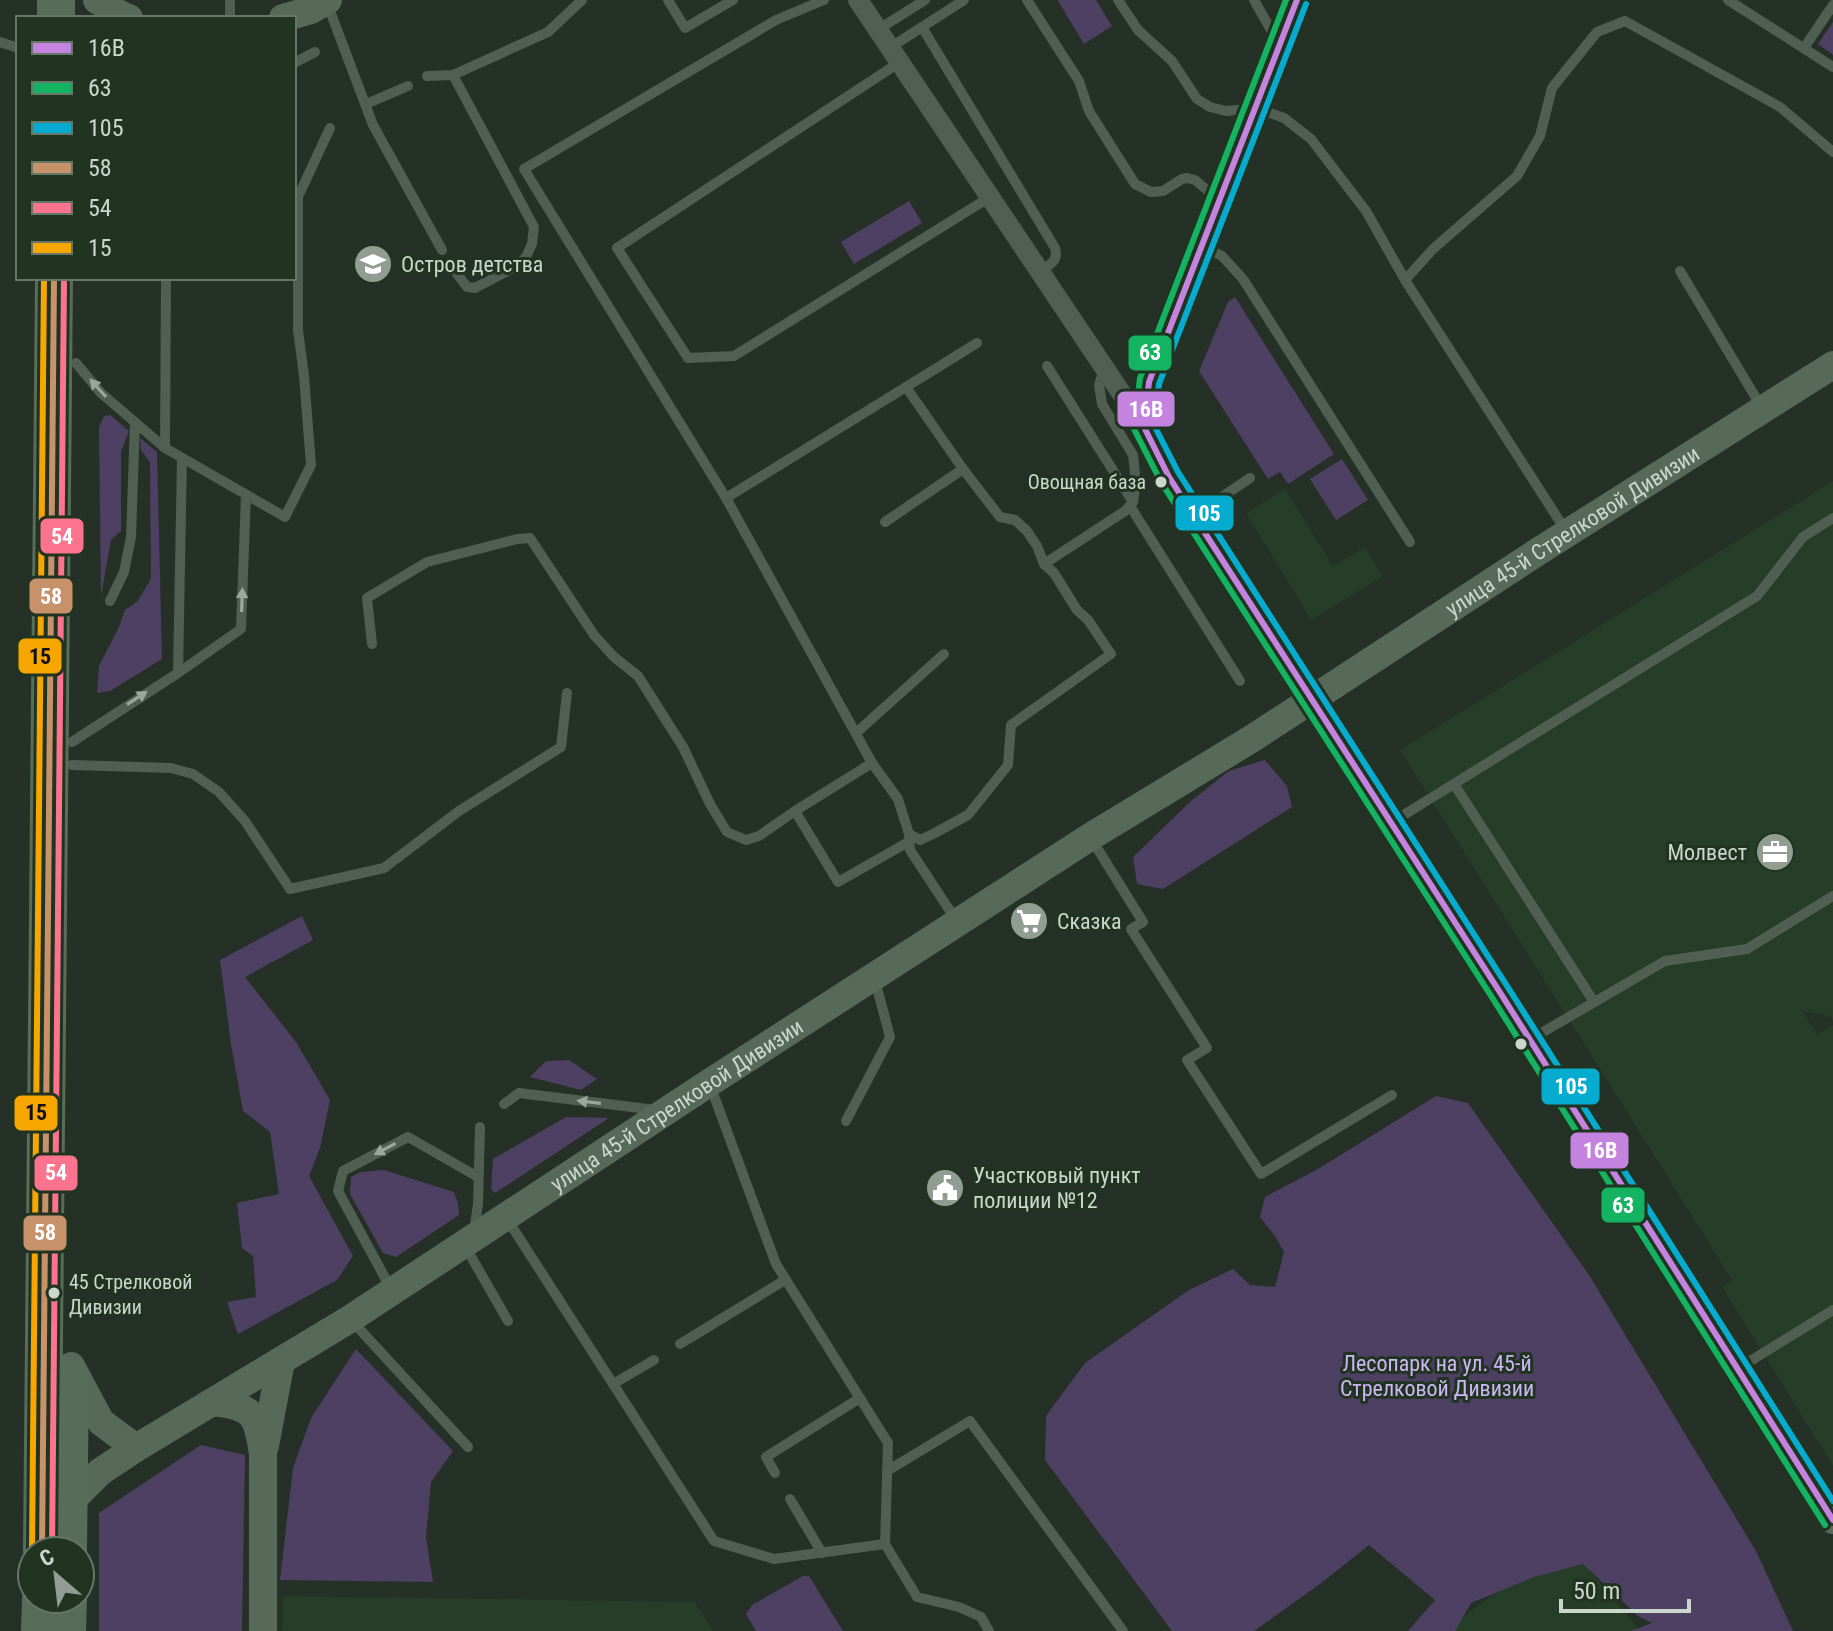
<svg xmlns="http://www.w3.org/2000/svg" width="1833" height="1631" viewBox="0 0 1833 1631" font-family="'Roboto Condensed',sans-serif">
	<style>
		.built { fill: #263d28 }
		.green { fill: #4d4063 }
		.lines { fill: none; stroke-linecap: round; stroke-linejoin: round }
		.lane { stroke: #505f51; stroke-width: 10 }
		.street { stroke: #505f51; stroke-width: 20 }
		.secondary { stroke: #576959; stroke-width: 28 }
		.highway { stroke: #576d5a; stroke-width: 38 }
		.bus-1-casing { stroke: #213422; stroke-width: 12 }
		.bus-2-casing { stroke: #213422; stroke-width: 12 }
		.bus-3-casing { stroke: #213422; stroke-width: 12 }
		.bus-4-casing { stroke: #213422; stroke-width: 12 }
		.bus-5-casing { stroke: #213422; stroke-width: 12 }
		.bus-6-casing { stroke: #213422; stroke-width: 12 }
		.bus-1 { stroke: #c483df; stroke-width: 6 }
		.bus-2 { stroke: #13b361; stroke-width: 6 }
		.bus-3 { stroke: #06acd0; stroke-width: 6 }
		.bus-4 { stroke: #c7916a; stroke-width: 6 }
		.bus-5 { stroke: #fc738d; stroke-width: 6 }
		.bus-6 { stroke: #f7a600; stroke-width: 6 }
		.oneway { fill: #9aa79b }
		.bus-dot { fill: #cbd7cc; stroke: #213422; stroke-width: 3 }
		.labels { text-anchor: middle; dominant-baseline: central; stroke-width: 6; stroke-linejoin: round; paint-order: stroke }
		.bus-label { font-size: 20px; fill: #cbd7cc; stroke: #213422; text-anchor: end }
		.poi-label { font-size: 22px; fill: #cbd7cc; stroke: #213422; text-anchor: start }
		.street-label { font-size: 22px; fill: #cbd7cc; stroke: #213422 }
		.park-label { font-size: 22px; fill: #cdb7f3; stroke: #213422 }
		.line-badge { stroke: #213422; stroke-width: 3 }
		.badge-label { font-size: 22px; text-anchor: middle; font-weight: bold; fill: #fff }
		.pale-badge-label { font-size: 22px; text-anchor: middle; font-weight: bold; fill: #111 }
	</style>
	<rect width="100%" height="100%" fill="#253026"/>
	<g class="built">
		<polygon points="1833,481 1833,1021 1829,1016 1802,1011 1817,1034 1833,1026 1833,1466 1722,1287 1732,1280 1400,750"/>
		<polygon points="1285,489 1333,566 1365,547 1383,576 1311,620 1246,513"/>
		<polygon points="1566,1542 1641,1631 1443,1631"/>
		<polygon points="283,1596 695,1602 713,1631 282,1631"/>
	</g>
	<g class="green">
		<polygon points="1059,0 1096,0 1112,26 1084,44 1058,1"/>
		<polygon points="1833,22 1833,55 1818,44"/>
		<polygon points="909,201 922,223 854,264 841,242"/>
		<polygon points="1235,297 1334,454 1288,484 1280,472 1268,479 1199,371 1228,302"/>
		<polygon points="110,415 129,431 121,452 121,531 111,540 101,596 99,427 104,416"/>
		<polygon points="140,438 157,452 162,659 110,691 97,693 99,666 119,627 125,610 137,602 151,579 150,462 141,450"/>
		<polygon points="1342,459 1368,500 1336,520 1310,479"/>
		<polygon points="1265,760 1287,786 1292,807 1163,889 1137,884 1133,857 1191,801 1229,771"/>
		<polygon points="302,916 313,940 245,977 296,1042 330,1100 320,1148 309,1176 353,1256 337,1280 238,1334 227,1302 256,1297 253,1256 242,1248 237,1203 279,1194 270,1132 243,1111 231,1044 220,960"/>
		<polygon points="569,1060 597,1079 581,1090 530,1077 546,1061"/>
		<polygon points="1436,1096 1468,1103 1589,1275 1756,1551 1793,1631 1631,1631 1652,1623 1638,1616 1583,1564 1534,1577 1471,1603 1455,1631 1408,1631 1435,1600 1369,1545 1320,1584 1254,1631 1172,1631 1045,1460 1046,1416 1085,1363 1189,1290 1233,1269 1250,1285 1275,1287 1284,1252 1275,1236 1260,1217 1265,1197 1318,1169"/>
		<polygon points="566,1117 609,1118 495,1193 491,1189 493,1159"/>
		<polygon points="384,1170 454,1192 458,1203 459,1215 396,1257 383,1253 350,1194 351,1177 361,1172"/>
		<polygon points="356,1349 453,1451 431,1482 426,1537 433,1582 280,1580 293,1468 311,1418"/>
		<polygon points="201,1445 245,1455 242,1631 99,1631 99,1513"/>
		<polygon points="803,1576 809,1576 843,1631 756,1631 746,1614 752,1605"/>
	</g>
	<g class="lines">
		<g class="lane">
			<polyline points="668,0 685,28 733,0"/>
			<polyline points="824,0 776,20 524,169 726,498 872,763 898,799 909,834 910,850 956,920"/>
			<polyline points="1027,0 1079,81 1089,111 1135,184 1151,192 1163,191 1182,179 1187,178 1195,180 1218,199"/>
			<polyline points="1118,0 1138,30 1172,61 1197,99 1210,107 1226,111 1256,108 1284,118 1311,139 1366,211 1405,280"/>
			<polyline points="1254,0 1271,30 1281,36"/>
			<polyline points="1728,0 1833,67"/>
			<polyline points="327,3 373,125 442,250"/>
			<polyline points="230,18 230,0"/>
			<path d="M922 27 1055 248C1059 261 1050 265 1040 271"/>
			<polyline points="879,29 925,0"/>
			<polyline points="0,42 18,48"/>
			<polyline points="891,47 964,0"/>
			<polyline points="1804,48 1833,5"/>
			<polyline points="900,62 617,248 688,358 734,356 990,197"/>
			<polyline points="294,63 315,52"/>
			<polyline points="453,75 548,32 582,0"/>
			<polyline points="427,76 453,75 534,227 532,244 526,257 517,266 475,288 467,287 451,266"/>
			<polyline points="366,104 408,86"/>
			<polyline points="1204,247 1222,256 1243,279 1410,542"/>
			<polyline points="1680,271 1762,408"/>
			<polyline points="76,363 101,393 165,448 285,517 311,465 304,376 298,330 298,197 330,128"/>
			<polyline points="1047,366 1133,502"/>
			<polyline points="165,448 166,278"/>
			<polyline points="726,498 906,387"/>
			<polyline points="1130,506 1240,681"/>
			<polyline points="1195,515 1250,478"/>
			<polyline points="885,522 963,469"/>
			<polyline points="1566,531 1405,280 1433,249 1517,176 1540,136 1552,88 1597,32 1625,21 1780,107 1833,152"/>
			<polyline points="1044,564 1125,511 1133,502 1136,483 1133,455 1102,404 1099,385 1104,370"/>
			<polyline points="110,601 124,572 131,537 135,422"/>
			<polyline points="372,644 367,598 427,562 517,539 530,538 594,635 614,657 638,676 683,747 710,804 727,832 746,840 759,836 795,811"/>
			<polyline points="178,673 241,629 246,495"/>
			<polyline points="856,733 944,654"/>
			<polyline points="72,742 178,673 182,458"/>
			<polyline points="872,763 795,811 838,882 910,841"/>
			<polyline points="72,765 171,768 193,774 219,792 245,821 290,889 384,868 459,811 561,747 567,693"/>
			<polyline points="1454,784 1594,1002"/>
			<polyline points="1394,821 1757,596 1803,537 1833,518"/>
			<polyline points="909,834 920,840 933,834 968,815 1008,765 1011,725 1111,654 1088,620 1077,610 1054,573 1044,564 1037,546 1027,531 1015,520 1000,517 963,469 906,387 977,343"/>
			<polyline points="1092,840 1143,922 1131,929 1207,1048 1187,1060 1261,1174 1392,1095"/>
			<polyline points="1531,1039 1665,961 1747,949 1833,896"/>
			<polyline points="710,1085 776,1264 888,1443 885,1544 917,1597 959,1607 981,1617 989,1631"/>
			<polyline points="504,1104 519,1093 656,1110"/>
			<polyline points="846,1121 890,1037 875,980"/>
			<polyline points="507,1219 714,1541 774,1559 885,1544"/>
			<polyline points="474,1232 478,1204 480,1127"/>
			<polyline points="465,1246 508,1321"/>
			<polyline points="391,1289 338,1191 343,1171 408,1137 478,1177"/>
			<polyline points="352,1321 468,1447"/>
			<polyline points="680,1344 785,1280"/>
			<polyline points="1739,1368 1833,1310"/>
			<polyline points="613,1384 654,1360"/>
			<polyline points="887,1471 970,1421 1123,1631"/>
			<polyline points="775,1473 766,1457 860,1398"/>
			<polyline points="790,1499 822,1553"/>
		</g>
		<polyline class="street" points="858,0 1144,427"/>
		<g class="secondary">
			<polyline points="97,0 123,16 129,18"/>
			<polyline points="1297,0 1149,382 1144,427 1169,477 1501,994 1833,1520"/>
			<polyline points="283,18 311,10 328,0"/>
			<polyline points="71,1366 101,1422 136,1448"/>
			<path d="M213 1402C254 1406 258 1416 263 1455V1631"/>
			<polyline points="265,1446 281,1361"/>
			<path id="s1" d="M58 1502H70L100 1472 136 1448 350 1319 709 1083 1090 837 1253 738 1539 551 1833 365"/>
		</g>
		<g class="highway">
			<polyline points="56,18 56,0"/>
			<polyline points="42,1551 54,278"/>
			<polyline points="68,1551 70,1378"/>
			<polyline points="40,1631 41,1599"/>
			<polyline points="67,1631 68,1599"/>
		</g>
		<g class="bus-1-casing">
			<polyline id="bus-1" points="1297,0 1149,382 1144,427 1169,477 1501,994 1833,1520"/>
		</g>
		<g class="bus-2-casing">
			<polyline id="bus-2" points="1286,0 1140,378 1134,429 1161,482 1493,999 1825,1525"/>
		</g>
		<g class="bus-3-casing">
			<polyline id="bus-3" points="1306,4 1159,384 1154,425 1178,472 1509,989 1833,1501"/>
		</g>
		<g class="bus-4-casing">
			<polyline id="bus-4" points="42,1551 54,278"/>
		</g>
		<g class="bus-5-casing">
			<polyline id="bus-5" points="52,1551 64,278"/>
		</g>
		<g class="bus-6-casing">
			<polyline id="bus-6" points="32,1551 44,278"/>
		</g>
		<use href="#bus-1" class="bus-1"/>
		<use href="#bus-2" class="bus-2"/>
		<use href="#bus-3" class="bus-3"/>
		<use href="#bus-4" class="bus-4"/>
		<use href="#bus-5" class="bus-5"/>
		<use href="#bus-6" class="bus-6"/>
	</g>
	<defs><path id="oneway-solid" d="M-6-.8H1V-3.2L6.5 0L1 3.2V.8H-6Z" transform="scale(2)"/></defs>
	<g class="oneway">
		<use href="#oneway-solid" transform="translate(98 388) rotate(-132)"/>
		<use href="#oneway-solid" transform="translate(242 600) rotate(-88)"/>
		<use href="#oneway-solid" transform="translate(137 698) rotate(-33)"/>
		<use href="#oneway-solid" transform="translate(589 1102) rotate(-173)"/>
		<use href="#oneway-solid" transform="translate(385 1149) rotate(152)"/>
	</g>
	<defs>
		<g id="school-disc" transform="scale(2)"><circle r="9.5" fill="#919d92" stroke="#213422"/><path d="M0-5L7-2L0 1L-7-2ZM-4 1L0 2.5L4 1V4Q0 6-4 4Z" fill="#fff"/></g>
		<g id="office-disc" transform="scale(2)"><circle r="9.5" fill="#919d92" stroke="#213422"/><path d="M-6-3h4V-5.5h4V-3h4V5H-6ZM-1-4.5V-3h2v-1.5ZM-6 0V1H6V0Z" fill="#fff"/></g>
		<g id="supermarket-disc" transform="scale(2)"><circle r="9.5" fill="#919d92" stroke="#213422"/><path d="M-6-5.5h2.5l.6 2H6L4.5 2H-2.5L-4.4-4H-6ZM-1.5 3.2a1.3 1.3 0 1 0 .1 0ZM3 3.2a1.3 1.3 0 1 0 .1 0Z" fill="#fff"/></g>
		<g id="civic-disc" transform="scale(2)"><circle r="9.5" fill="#919d92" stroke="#213422"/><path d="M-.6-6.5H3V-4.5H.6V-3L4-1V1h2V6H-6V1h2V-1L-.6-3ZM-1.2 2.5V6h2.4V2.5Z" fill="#fff"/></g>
	</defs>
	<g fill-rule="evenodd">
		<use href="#school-disc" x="373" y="264"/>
		<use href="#office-disc" x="1775" y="852"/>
		<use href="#supermarket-disc" x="1029" y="921"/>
		<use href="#civic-disc" x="945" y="1188"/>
	</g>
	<g class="bus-dot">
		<circle cx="1161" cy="482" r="7"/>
		<circle cx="1521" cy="1044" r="7"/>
		<circle cx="54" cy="1293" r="7"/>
	</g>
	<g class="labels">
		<g class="bus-label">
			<text x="1146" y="482">Овощная база</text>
			<text x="69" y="1282" text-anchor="start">45 Стрелковой<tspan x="69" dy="25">Дивизии</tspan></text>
		</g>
		<g class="poi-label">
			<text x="401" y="264">Остров детства</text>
			<text x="1747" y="852" text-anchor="end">Молвест</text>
			<text x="1057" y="921">Сказка</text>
			<text x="973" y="1175">Участковый пункт<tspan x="973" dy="25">полиции №12</tspan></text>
		</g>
		<g class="street-label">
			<text stroke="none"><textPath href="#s1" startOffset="1802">улица 45-й Стрелковой Дивизии</textPath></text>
			<text stroke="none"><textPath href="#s1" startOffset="738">улица 45-й Стрелковой Дивизии</textPath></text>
		</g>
		<g class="park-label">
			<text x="1437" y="1363">Лесопарк на ул. 45-й<tspan x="1437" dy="25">Стрелковой Дивизии</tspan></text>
		</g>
	</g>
	<g class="line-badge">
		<rect x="1127" y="334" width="46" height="38" rx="8" fill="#13b361"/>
		<rect x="1116" y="390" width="60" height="38" rx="8" fill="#c483df"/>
		<rect x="1174" y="494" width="61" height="38" rx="8" fill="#06acd0"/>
		<rect x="39" y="517" width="46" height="38" rx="8" fill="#fc738d"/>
		<rect x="28" y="577" width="46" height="38" rx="8" fill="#c7916a"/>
		<rect x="17" y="637" width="46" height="38" rx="8" fill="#f7a600"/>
		<rect x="1540" y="1067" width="61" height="39" rx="8" fill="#06acd0"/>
		<rect x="13" y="1094" width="46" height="38" rx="8" fill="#f7a600"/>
		<rect x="1569" y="1131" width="61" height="39" rx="8" fill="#c483df"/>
		<rect x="33" y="1154" width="46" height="38" rx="8" fill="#fc738d"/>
		<rect x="1600" y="1186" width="46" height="38" rx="8" fill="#13b361"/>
		<rect x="22" y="1214" width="46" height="38" rx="8" fill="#c7916a"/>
	</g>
	<g class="badge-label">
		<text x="1150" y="360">63</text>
		<text x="1146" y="417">16В</text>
		<text x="1204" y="521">105</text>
		<text x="62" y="544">54</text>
		<text x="51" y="604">58</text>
		<text x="1571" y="1094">105</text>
		<text x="1600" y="1158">16В</text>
		<text x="56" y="1180">54</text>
		<text x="1623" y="1213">63</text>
		<text x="45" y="1240">58</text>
	</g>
	<g class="pale-badge-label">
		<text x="40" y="664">15</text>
		<text x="36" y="1120">15</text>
	</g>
	<rect x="16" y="16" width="280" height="264" fill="#213422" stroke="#657566" stroke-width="2"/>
	<rect x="32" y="42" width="40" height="12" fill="#c483df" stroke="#657566" stroke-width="2"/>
	<text x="88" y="56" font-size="24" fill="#cbd7cc">16В</text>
	<rect x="32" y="82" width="40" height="12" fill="#13b361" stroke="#657566" stroke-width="2"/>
	<text x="88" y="96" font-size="24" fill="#cbd7cc">63</text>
	<rect x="32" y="122" width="40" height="12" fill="#06acd0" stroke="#657566" stroke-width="2"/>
	<text x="88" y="136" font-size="24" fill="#cbd7cc">105</text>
	<rect x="32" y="162" width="40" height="12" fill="#c7916a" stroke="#657566" stroke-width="2"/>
	<text x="88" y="176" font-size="24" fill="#cbd7cc">58</text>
	<rect x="32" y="202" width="40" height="12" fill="#fc738d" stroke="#657566" stroke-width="2"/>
	<text x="88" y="216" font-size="24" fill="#cbd7cc">54</text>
	<rect x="32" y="242" width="40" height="12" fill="#f7a600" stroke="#657566" stroke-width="2"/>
	<text x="88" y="256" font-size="24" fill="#cbd7cc">15</text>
	<g transform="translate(56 1575) rotate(332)"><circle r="38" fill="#213422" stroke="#657566" stroke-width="2"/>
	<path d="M0-6L14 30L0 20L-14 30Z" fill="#919d92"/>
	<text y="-12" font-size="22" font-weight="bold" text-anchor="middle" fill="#cbd7cc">С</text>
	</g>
	<path d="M1561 1599v12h128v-12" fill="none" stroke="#cbd7cc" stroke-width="4"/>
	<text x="1573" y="1599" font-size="24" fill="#cbd7cc" stroke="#213422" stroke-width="6" paint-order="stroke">50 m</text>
</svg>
